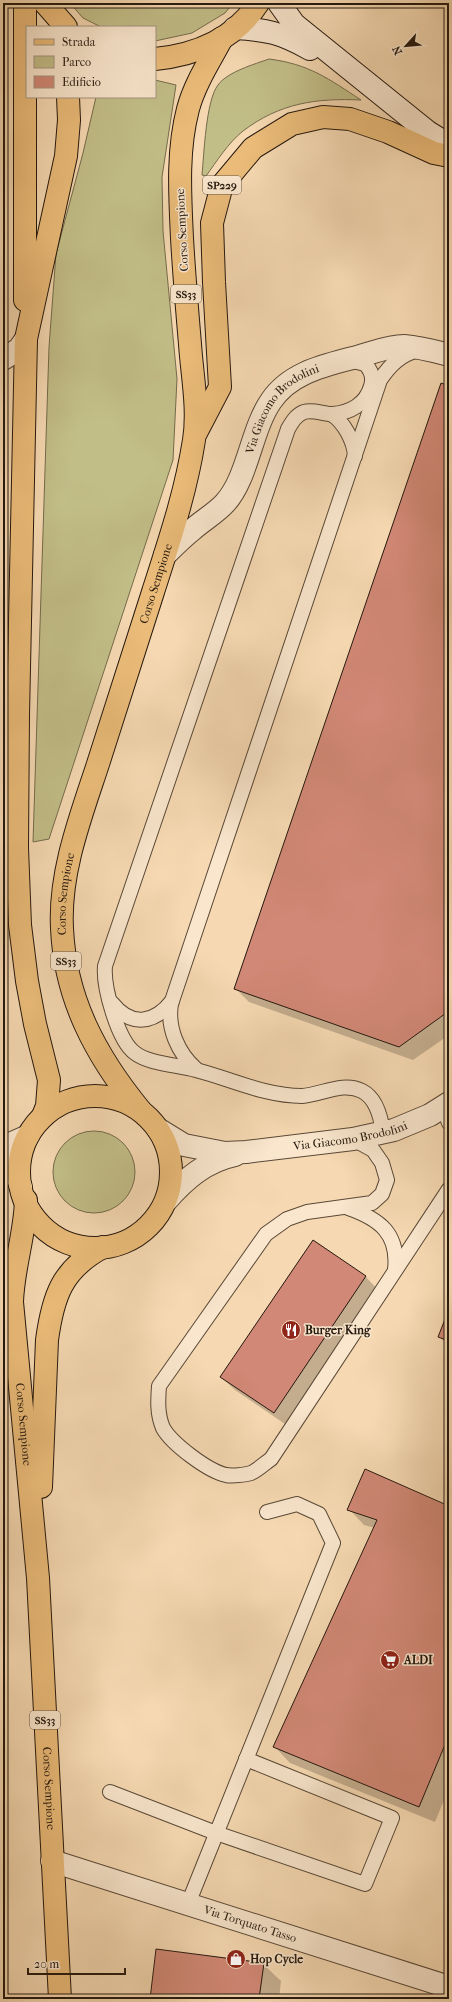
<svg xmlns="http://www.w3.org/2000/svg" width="452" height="2002" viewBox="0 0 452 2002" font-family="'IM FELL French Canon',serif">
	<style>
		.green { fill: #c2be88; stroke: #746b4b }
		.shadow { fill: #0003 }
		.building { fill: #d18876; stroke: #25180e }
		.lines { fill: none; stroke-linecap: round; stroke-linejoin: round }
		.lane-casing { stroke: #594837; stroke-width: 16 }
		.street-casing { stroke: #594837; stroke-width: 24 }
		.secondary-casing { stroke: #25180e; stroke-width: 24 }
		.primary-casing { stroke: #25180e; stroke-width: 24 }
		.lane { stroke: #f9e6cd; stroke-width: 14 }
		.street { stroke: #f9e6cd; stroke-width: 22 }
		.secondary { stroke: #f9e6cd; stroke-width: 22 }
		.primary { stroke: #ebbc79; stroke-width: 22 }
		.labels { text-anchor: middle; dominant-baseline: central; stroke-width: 3; stroke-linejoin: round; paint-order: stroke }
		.shield { fill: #f9e6cd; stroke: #655647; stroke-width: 1 }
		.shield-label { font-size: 11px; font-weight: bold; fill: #25180e }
		.street-label { font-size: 12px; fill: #25180e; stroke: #f9e6cd }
		.poi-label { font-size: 12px; font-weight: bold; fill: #25180e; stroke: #f9e6cd; text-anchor: start }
	</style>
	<rect width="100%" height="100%" fill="#f6d9b2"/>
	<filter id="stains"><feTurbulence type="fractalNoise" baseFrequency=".005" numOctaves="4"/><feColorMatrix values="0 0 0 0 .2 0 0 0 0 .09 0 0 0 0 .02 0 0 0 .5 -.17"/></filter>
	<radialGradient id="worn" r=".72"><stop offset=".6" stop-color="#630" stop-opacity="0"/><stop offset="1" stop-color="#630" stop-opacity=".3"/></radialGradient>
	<g class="green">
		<polygon points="70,3 233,3 225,13 192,33 155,41 155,27 101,27 83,18"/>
		<path d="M269 59C309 64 329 79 361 100 316 98 280 103 243 131 228 143 217 161 206 176L202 175C204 154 206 100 218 85 227 72 255 64 269 59Z"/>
		<polygon points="155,80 176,85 162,177 163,231 177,379 173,460 49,839 33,842 49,347 56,254 83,153 96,97 155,97"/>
		<circle cx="94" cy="1172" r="41"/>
	</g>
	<g class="shadow">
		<polygon points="449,387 449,1035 413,1060 249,1002 235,988"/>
		<polygon points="313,1241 366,1277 379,1291 288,1426 235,1390 221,1377"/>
		<polygon points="449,1311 449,1347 439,1336"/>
		<polygon points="449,1507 449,1788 435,1822 290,1763 275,1747 375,1528 364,1525 349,1509"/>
		<polygon points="263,1964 281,1981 279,1999 151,1999"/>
	</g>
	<g class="building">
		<polygon points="441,383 449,386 449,1011 399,1047 234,989"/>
		<polygon points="313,1240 366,1276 274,1413 220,1377"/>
		<polygon points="449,1309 449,1341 438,1337"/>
		<polygon points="365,1469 449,1506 449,1735 419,1807 273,1747 377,1520 347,1510"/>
		<polygon points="156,1949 264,1963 259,1999 150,1999"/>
	</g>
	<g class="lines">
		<g class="lane-casing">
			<g id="lane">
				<path d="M349 360 365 364C371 370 374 377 371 386 366 404 350 413 332 414 323 414 313 409 304 412 296 415 292 422 288 429L105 966C103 987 118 1041 135 1053 149 1064 179 1065 196 1070 231 1079 265 1096 302 1096 321 1095 343 1081 362 1091 376 1098 381 1117 383 1133"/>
				<path d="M331 414C344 422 354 441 355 456"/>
				<path d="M112 1003C131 1027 154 1024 172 1001"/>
				<path d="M196 1069C178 1053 167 1028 171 1004L380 380C390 365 400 355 418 350"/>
				<polyline points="443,1107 449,1123"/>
				<path d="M353 1139 373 1150 382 1163 387 1180 382 1194 372 1203 307 1212 287 1219 266 1234 159 1386C158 1400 157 1414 163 1428 172 1444 208 1471 226 1475 232 1476 245 1475 251 1473 258 1470 265 1463 271 1459L449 1189"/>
				<path d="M348 1208C380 1219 399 1234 395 1270"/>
				<polyline points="110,1792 216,1833 365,1884 392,1818 246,1759"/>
				<polyline points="188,1904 333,1543 319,1514 297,1504 267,1512"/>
			</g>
		</g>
		<g class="street-casing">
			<g id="street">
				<polyline points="3,359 19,349 26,339"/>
				<path id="s1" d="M165 555C174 546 183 537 192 530 202 521 216 513 225 503 248 478 251 430 271 401 291 371 328 365 360 356 375 352 389 346 404 346 420 347 434 351 449 355"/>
				<path id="s2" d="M158 1129 184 1145 225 1153 246 1152 353 1139 394 1130 430 1115 449 1103"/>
				<polyline points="3,1147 28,1136"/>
				<polyline points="3,1157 15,1171 21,1187"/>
				<path d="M166 1201C185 1179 206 1161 235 1155"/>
				<path id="s3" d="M52 1861 449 1987"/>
			</g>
		</g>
		<g class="secondary-casing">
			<g id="secondary">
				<polyline points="279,3 294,24 428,132 449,145"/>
				<path d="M235 28C269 30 281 33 310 49"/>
			</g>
		</g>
		<g class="primary-casing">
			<g id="primary">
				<polyline points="25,3 25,300"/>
				<polyline points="45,3 66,27"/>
				<path d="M155 59C196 55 235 39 258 3"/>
				<polyline points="196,433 220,387 214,282 212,223 222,185 253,148 292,124 323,117 350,119 388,132 434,153 449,156"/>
				<circle cx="95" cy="1172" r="76"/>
				<path id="s4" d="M140 1110C96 1056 65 999 62 928 59 872 81 816 98 764 117 706 135 649 153 592 169 542 186 492 194 440 199 409 192 375 190 344 187 309 184 273 182 238 180 195 177 151 188 109 195 83 210 61 222 38"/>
				<polyline points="43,1116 47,1106 49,1080 35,1024 27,981 20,925 17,848 18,715 26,339 66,156 69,120 68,97"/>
				<path id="s5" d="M26 1200C25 1235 13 1268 12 1302L38 1578 60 1999"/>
				<path d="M41 1487 47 1340C53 1296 62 1269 103 1247"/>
			</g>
		</g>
		<use href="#lane" class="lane"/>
		<use href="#street" class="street"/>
		<use href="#secondary" class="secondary"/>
		<use href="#primary" class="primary"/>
	</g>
	<defs>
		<g id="restaurant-disc" transform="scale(1)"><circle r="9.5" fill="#8f2418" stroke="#f9e6cd"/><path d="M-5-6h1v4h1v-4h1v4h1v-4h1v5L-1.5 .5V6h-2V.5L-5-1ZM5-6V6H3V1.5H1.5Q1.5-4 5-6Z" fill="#fff"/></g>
		<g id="supermarket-disc" transform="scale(1)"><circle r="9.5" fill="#8f2418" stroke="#f9e6cd"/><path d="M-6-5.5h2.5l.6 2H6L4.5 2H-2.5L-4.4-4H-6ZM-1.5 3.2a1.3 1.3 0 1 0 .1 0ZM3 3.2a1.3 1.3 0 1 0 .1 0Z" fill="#fff"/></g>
		<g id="shop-disc" transform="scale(1)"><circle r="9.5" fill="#8f2418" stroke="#f9e6cd"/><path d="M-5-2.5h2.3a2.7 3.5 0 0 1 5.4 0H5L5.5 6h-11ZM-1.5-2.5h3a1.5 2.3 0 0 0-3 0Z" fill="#fff"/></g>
	</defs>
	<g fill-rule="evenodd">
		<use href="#restaurant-disc" x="291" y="1330"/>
		<use href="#supermarket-disc" x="390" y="1660"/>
		<use href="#shop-disc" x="236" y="1959"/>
	</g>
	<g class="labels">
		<g class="shield">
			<rect x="203" y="176" width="38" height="18" rx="3"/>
			<rect x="171" y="285" width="30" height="18" rx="3"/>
			<rect x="51" y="952" width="30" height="18" rx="3"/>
			<rect x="30" y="1711" width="30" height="18" rx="3"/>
		</g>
		<g class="shield-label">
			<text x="222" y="185">SP229</text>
			<text x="186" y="294">SS33</text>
			<text x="66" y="961">SS33</text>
			<text x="45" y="1720">SS33</text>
		</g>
		<g class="street-label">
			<text transform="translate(182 230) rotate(-93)">Corso Sempione</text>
			<text stroke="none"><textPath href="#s1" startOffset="193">Via Giacomo Brodolini</textPath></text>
			<text stroke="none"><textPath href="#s4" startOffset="560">Corso Sempione</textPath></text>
			<text stroke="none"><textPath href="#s4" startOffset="236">Corso Sempione</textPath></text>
			<text stroke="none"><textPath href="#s2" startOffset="199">Via Giacomo Brodolini</textPath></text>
			<text stroke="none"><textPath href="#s5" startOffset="226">Corso Sempione</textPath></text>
			<text stroke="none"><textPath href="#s5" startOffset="591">Corso Sempione</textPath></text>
			<text stroke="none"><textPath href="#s3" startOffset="208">Via Torquato Tasso</textPath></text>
		</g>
		<g class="poi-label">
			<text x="305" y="1330">Burger King</text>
			<text x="404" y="1660">ALDI</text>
			<text x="250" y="1959">Hop Cycle</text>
		</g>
	</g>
	<rect width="452" height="2002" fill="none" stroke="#f6d9b2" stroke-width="16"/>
	<rect x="4" y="4" width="444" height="1994" fill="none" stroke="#25180e" stroke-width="2"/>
	<rect x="8" y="8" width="436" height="1986" fill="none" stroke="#25180e"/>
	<rect x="26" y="26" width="130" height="72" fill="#f9e6cd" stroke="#a49481"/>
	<rect x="34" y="39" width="20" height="6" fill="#ebbc79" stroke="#a49481"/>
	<text x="62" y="46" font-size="12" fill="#25180e">Strada</text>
	<rect x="34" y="56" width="20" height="12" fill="#c2be88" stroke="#a49481"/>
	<text x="62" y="66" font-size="12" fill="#25180e">Parco</text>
	<rect x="34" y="76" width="20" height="12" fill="#d18876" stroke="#a49481"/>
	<text x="62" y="86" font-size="12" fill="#25180e">Edificio</text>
	<g transform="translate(406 46) rotate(243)" stroke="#f9e6cd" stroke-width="3" paint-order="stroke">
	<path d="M0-3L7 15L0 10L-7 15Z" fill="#25180e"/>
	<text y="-6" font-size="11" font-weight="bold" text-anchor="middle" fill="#25180e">N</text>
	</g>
	<path d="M28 1968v6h97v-6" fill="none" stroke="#25180e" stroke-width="2"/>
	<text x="34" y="1968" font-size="12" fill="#25180e" stroke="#f9e6cd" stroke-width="3" paint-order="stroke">20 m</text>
	<rect width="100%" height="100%" filter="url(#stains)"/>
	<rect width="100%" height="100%" fill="url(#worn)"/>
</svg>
